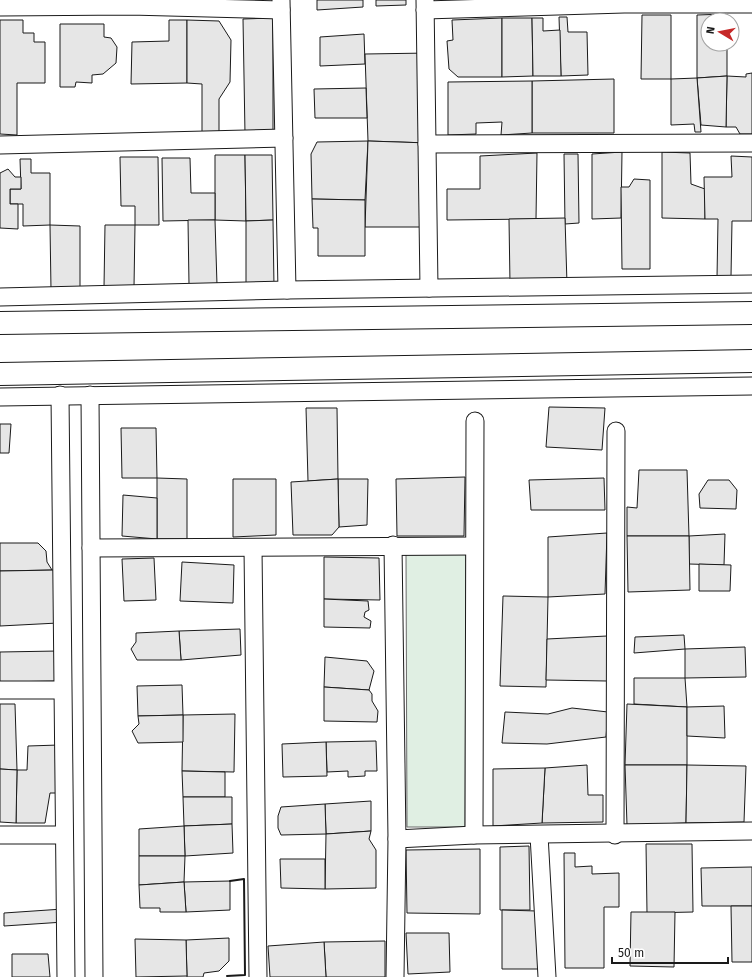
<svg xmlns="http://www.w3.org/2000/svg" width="752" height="977" viewBox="0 0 752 977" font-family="'Fira Sans',sans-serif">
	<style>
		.green { fill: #e0efe3; stroke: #6a6a6a }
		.building { fill: #e6e6e6; stroke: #1a1a1a }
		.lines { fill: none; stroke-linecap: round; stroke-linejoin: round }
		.minor-casing { stroke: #1a1a1a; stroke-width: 19 }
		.major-casing { stroke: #1a1a1a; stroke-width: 24 }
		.minor { stroke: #fff; stroke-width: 17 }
		.major { stroke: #fff; stroke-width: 22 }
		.wall { stroke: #1a1a1a; stroke-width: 2 }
	</style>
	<rect width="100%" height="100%" fill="#fff"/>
	<polygon class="green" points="406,554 466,554 465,827 407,827"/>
	<g class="building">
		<polygon points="317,0 363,0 363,7 317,10"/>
		<polygon points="376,0 406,0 406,5 376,6"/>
		<polygon points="726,14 727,20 708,20 708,44 727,44 727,76 697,78 697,15"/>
		<polygon points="642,15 671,15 671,79 641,79"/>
		<polygon points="559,17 567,17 568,32 587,32 588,75 561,76"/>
		<polygon points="273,18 273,134 245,134 243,19"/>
		<polygon points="502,18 502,77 458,77 449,69 447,41 453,40 452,20"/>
		<polygon points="502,18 532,18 533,76 502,77"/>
		<polygon points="532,18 543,18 543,31 560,30 561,76 533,76"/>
		<polygon points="0,20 23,20 23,33 34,33 34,42 45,42 45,83 17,83 17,135 0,134"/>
		<polygon points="169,20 187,20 187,83 131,84 132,42 169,41"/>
		<polygon points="187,20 219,21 231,40 230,82 219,99 219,136 202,136 202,84 187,83"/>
		<polygon points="60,24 104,24 104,37 111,38 117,47 116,63 103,74 92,75 92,83 76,82 75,87 60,87"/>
		<polygon points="364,34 365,64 320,66 320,37"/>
		<polygon points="429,53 429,143 368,141 365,54"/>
		<polygon points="752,73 752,134 740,134 736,127 726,127 727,76 746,77 746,74"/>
		<polygon points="727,76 726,127 701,125 697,78"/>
		<polygon points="697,78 701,132 695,132 694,124 671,125 671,79"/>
		<polygon points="614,79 614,133 532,133 532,81"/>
		<polygon points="532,81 532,133 501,135 502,122 476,123 476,134 448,135 448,82"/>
		<polygon points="366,88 367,118 315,118 314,89"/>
		<polygon points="368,141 365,200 312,199 311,154 317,142"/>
		<polygon points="368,141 429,143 429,227 365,227"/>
		<polygon points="622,152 621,218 592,219 592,154"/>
		<polygon points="662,152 690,153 691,184 705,189 705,219 662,218"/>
		<polygon points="537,153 536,219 447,220 447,189 480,189 480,156"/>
		<polygon points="564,154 578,154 579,223 565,224"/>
		<polygon points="215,155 245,155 246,221 215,220"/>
		<polygon points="245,155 272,155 273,220 246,221"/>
		<polygon points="731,156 752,157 752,221 732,221 731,277 717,278 718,219 705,219 704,177 732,177"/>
		<polygon points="120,157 158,157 159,225 135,225 135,206 121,206"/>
		<polygon points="162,158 190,158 191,193 215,193 215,220 163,221"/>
		<polygon points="20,159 31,159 31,173 50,173 50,225 23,226 23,204 10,204 10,189 21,189"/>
		<polygon points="8,169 15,177 21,177 21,189 10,189 10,204 18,204 18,229 0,228 0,173"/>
		<polygon points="634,179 650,180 650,269 622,269 621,187 629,187"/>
		<polygon points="312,199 365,200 365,256 318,256 318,228 313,228"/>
		<polygon points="565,218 567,284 510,284 509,219"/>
		<polygon points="188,220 215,220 217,285 189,285"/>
		<polygon points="273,220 274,287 246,287 246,221"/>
		<polygon points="50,225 80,226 80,290 51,290"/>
		<polygon points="105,225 135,225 134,287 104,287"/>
		<polygon points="549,407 605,408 602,450 546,447"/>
		<polygon points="306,408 337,408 338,479 308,481"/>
		<polygon points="0,424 11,424 9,453 0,453"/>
		<polygon points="121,428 156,428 157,478 122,478"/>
		<polygon points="639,470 687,470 689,536 627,536 627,507 637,508"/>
		<polygon points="465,477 464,536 397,536 396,479"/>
		<polygon points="157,478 187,479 187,539 157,539"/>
		<polygon points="604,478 605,510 531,510 529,480"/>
		<polygon points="233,479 276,479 276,535 233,537"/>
		<polygon points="338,479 368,479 367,525 339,527"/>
		<polygon points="338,479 339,527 332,535 293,535 291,482"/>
		<polygon points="708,480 729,480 737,490 736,509 700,508 699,494"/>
		<polygon points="123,495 157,498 157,539 122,536"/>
		<polygon points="607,533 605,594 548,597 548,537"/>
		<polygon points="725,534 724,565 689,564 689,536"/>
		<polygon points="627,536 689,536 690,590 628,592"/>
		<polygon points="0,543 38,543 46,551 47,562 52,570 0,571"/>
		<polygon points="324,557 379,558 380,600 324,599"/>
		<polygon points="154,558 156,600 124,601 122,559"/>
		<polygon points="182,562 234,565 233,603 180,601"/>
		<polygon points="699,564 731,565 730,591 699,591"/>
		<polygon points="56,570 58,623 0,626 0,571"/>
		<polygon points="503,596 548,597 546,687 500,686"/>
		<polygon points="324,599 368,601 369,610 365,612 364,617 371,621 370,628 324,627"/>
		<polygon points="240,629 241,655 181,660 179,631"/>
		<polygon points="179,631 181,660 137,660 131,649 136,642 136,633"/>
		<polygon points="684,635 685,649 634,653 635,637"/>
		<polygon points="607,636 607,681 546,680 547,639"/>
		<polygon points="745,647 746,677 685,678 685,649"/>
		<polygon points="58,651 58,681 0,682 0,652"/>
		<polygon points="325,657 367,661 374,671 369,690 324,687"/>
		<polygon points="634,678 685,678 687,707 634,704"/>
		<polygon points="182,685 183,715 138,716 137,686"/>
		<polygon points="324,687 369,690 372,694 372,701 378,711 377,722 324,721"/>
		<polygon points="0,704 15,704 17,770 0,769"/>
		<polygon points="627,704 687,707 687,765 625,765"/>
		<polygon points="724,706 725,738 687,736 687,707"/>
		<polygon points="572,708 608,712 606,737 547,744 502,743 505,712 548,714"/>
		<polygon points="235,714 234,772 182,771 183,715"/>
		<polygon points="183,715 183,742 138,743 132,731 139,724 138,716"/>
		<polygon points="376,741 377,771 365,771 365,776 348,777 348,771 327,772 326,742"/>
		<polygon points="326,742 327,776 283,777 282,744"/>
		<polygon points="59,745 58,793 50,793 45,823 16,823 17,770 27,770 28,746"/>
		<polygon points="587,765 588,795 603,795 603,822 542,823 545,768"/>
		<polygon points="625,765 687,765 686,823 627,825"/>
		<polygon points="687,765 746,766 744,822 686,823"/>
		<polygon points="545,768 542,823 493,826 493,769"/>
		<polygon points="0,769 17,770 16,823 0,822"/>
		<polygon points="182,771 225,772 225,797 183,797"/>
		<polygon points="183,797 232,797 232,824 184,826"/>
		<polygon points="371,801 371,831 326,834 325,804"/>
		<polygon points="325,804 326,834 281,835 278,828 278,816 281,807"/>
		<polygon points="232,824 233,853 185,856 184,826"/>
		<polygon points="184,826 185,856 139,856 139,829"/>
		<polygon points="371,831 369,839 376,850 376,888 325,889 326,834"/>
		<polygon points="646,844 692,844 693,912 647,913"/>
		<polygon points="529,846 530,910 500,910 500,847"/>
		<polygon points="480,849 480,914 407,913 406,850"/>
		<polygon points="564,853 575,853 575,867 592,866 592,874 619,873 619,907 604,907 604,968 565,968"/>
		<polygon points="139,856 185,856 184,882 139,885"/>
		<polygon points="280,859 325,859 325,889 281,888"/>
		<polygon points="752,867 752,906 702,906 701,868"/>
		<polygon points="230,881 230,910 186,912 184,882"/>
		<polygon points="184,882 186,912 160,912 160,908 140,908 139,885"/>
		<polygon points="731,906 752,906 752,962 732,962"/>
		<polygon points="63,909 64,922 4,926 4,913"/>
		<polygon points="502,910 537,911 539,969 502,969"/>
		<polygon points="631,912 675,912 674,967 630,966"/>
		<polygon points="406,933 449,933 450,972 408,974"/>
		<polygon points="229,938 229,961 219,971 204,973 203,977 187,977 186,940"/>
		<polygon points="135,939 186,940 187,976 136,977"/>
		<polygon points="385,941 385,977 326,977 324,942"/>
		<polygon points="324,942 326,977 270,977 268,946"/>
		<polygon points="12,954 48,954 50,977 12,977"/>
	</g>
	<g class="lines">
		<g class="minor-casing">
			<g id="minor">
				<polyline points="281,0 287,290"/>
				<polyline points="425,0 429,288"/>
				<polyline points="0,7 130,6 281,10"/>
				<polyline points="425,10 624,4 752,4"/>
				<polyline points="427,144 752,143"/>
				<polyline points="0,145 284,138"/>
				<polyline points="0,297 287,290 752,284"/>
				<polyline points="60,395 66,977"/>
				<polyline points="90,395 94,977"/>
				<polyline points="0,397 752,386"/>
				<polyline points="393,545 397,839 395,977"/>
				<polyline points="91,548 474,546"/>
				<polyline points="253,548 258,977"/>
				<polyline points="0,690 62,690"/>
				<polyline points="0,835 63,835"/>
				<polyline points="474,835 475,421"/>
				<polyline points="539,835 547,977"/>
				<polyline points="615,835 616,431"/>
				<polyline points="397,839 474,835 752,831"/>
			</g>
		</g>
		<g class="major-casing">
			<g id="major">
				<polyline points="0,323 752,313"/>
				<polyline points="0,374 752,361"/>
			</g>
		</g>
		<use href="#minor" class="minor"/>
		<use href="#major" class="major"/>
		<polyline class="wall" points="227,976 245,975 244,879 230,881"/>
	</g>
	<g transform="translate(720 32) rotate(280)"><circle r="19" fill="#ffffff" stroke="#a3a3a3"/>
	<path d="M0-3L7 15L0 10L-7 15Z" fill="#c62828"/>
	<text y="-6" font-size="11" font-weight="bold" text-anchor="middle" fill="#1a1a1a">N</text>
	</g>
	<path d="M612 957v6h116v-6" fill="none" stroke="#1a1a1a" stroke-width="2"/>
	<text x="618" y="957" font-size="12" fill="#1a1a1a" stroke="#ffffff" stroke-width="3" paint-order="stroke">50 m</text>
</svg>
